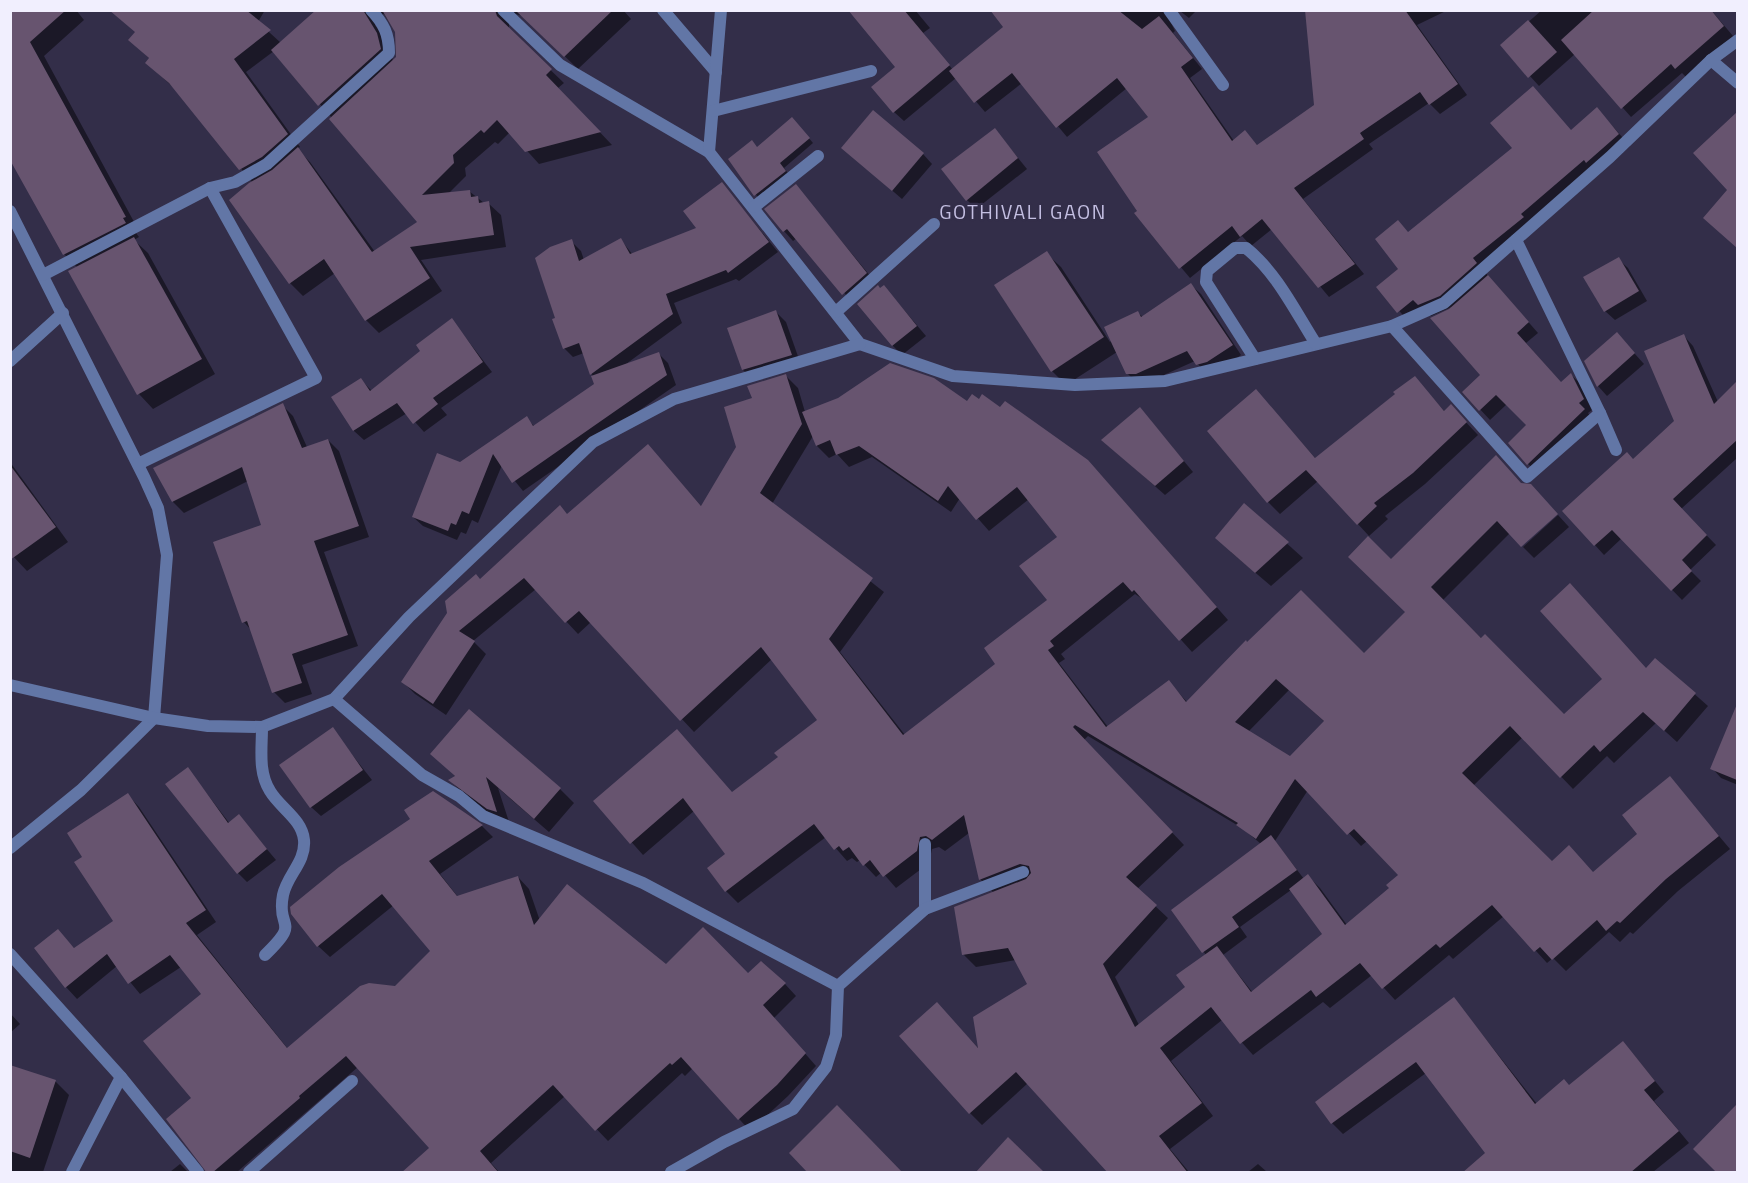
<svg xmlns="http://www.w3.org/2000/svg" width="1748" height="1183" viewBox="0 0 1748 1183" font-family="'Titillium Web',sans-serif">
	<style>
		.shadow { fill: #0007; fill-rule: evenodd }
		.building { fill: #67546f; fill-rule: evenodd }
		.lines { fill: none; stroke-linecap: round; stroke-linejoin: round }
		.street { stroke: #6276a6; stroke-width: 12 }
		.labels { text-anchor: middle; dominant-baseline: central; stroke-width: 4.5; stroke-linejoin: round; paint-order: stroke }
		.neighbourhood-label { font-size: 20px; letter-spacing: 1.5px; fill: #c4bfe2; stroke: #332e49 }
	</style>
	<rect width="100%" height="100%" fill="#332e49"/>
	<g class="shadow">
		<polygon points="10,10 76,10 84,20 44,56 139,231 136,233 139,237 134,240 148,253 215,374 153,409 139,394 78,268 64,254"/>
		<path d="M135 10H265L258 22 281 43 318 10H623L631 19 578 69 523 16 515 14 509 18V30L564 83 558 88 612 145 539 164 510 132 498 144 495 142 465 168 466 176 449 193 469 191 484 203H488L501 215 506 247 421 260 442 291 379 333 366 320 335 273 303 296 290 283 253 183 175 89 147 63 150 59 130 40 136 33ZM384 14 396 32 398 57 393 62 390 47 375 25 378 17ZM274 51 332 118 419 223 375 252 310 162 297 149 300 147 246 72Z"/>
		<polygon points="850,10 915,10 930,28 923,33 953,70 1006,28 1003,10 1197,10 1189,18 1180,11 1174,14 1170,21 1175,31 1173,33 1202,69 1190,78 1234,141 1245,132 1258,146 1316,106 1307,10 1448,10 1417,25 1467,95 1440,114 1429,103 1369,144 1373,149 1303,199 1364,274 1329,297 1272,229 1251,246 1242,236 1190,278 1136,214 1139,211 1150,117 1127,88 1067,137 1022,83 985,112 956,78 904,121 894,112 897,67"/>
		<polygon points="1542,10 1711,10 1733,36 1686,77 1682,73 1631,117 1575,54 1539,86 1502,45"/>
		<polygon points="1738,114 1738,247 1705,218 1729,190 1695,153"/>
		<polygon points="1608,121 1630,146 1483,270 1538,333 1526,343 1561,383 1571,375 1581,384 1593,409 1588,413 1593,420 1538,473 1528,464 1528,425 1507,404 1490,420 1465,393 1482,375 1450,311 1456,305 1431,316 1425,311 1410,323 1378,287 1400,269 1409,233 1572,131"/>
		<polygon points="797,124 813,143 784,168 790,176 760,200 730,160 758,148"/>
		<polygon points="995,130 1027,169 976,209 967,200"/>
		<polygon points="843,148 923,154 932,164 902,199"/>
		<polygon points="722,184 778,252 739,281 736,279 674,303 682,323 626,364 659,354 668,363 676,385 523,491 502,465 478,523 472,520 466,534 461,532 457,540 423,526 413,517 460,464 526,418 535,427 596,385 584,353 573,357 564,348 557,319 571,241 581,251 584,260 621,240 633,255 698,229"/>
		<polygon points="796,186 876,283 853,303 797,238 793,241 784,231"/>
		<polygon points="1046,253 1061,267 1110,342 1138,313 1143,317 1191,285 1201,294 1241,355 1217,372 1207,374 1195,361 1146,383 1138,384 1128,374 1117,352 1066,385 1052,371"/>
		<polygon points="1618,259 1628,268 1647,301 1615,320 1605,311"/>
		<polygon points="893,297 926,336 902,355 892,345"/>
		<polygon points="776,312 786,322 801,365 753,379 743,370"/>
		<polygon points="452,320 492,372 441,408 447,415 424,432 407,413 364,440 354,431 333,398 361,380 372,391 422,351"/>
		<polygon points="1684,336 1693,346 1718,402 1736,385 1738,386 1738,461 1736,459 1681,509 1716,545 1690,570 1701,581 1682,600 1622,538 1604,555 1564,511 1633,460 1675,422"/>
		<polygon points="1626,344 1644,364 1607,396 1598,386 1586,362"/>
		<path d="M786 376 798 388 805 412 968 403 1100 474 1228 620 1192 652 1147 602 1135 594 1061 654 1065 659 1059 663 1108 727 1169 682 1187 702 1247 644 1364 655 1407 613 1391 561 1496 457 1510 533 1442 601 1564 716 1647 670 1656 660 1708 706 1677 742 1656 723 1614 763 1607 756 1573 789 1523 737 1473 786 1552 863 1594 873 1639 834 1670 778 1730 849 1678 891 1633 934 1630 932 1620 942 1609 932 1566 971 1553 958 1547 963 1504 916 1453 959 1449 955 1395 1000 1372 975 1330 1008 1323 1002 1253 1055 1222 1020 1171 1061 1213 1116 1170 1149 1189 1172H1110L1028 1083 982 1125 970 1113 937 1004 980 1050 1029 985 1016 960 976 967 964 955 994 893 980 879 969 833 945 851 939 847 932 849 929 863 896 888 882 872 876 877 860 860 857 862 852 858 847 861 826 837 738 903 726 891 727 854 694 811 643 855 596 802 732 793 780 758 819 721 772 659 694 732 591 622 578 634 536 589 473 641 486 654 446 715 415 694 403 682 480 580 568 515 648 446 702 507 738 447 754 399ZM813 436 817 446 829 458 837 454 849 467 872 457 951 512 960 498 989 531 1029 499 1059 537 1049 601 997 664 905 735 840 652 884 592 772 504ZM1289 690 1325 722 1290 758 1248 732ZM1088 736 1242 828 1261 844 1173 910 1206 955 1187 987 1139 1025 1115 977 1168 918 1137 889 1184 845 1084 740ZM1308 790 1361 846 1367 841 1400 875 1391 888 1347 925 1320 888 1308 876 1304 879 1275 841ZM1291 890 1324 935 1253 993 1223 955 1247 937 1240 927Z"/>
		<polygon points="1415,378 1445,412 1462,418 1478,435 1425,484 1385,516 1388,519 1369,536 1318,481 1280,514 1268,502 1256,391 1316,459"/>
		<polygon points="282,405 293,416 307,447 328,440 339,451 369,537 324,552 358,646 302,665 312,694 285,703 274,692 251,630 244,622 263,526 248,481 184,513 173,502 155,469"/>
		<polygon points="1149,419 1193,472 1165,495 1113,449"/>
		<polygon points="10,462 68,542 27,571 10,553"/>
		<polygon points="1244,505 1303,558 1271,586 1231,552"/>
		<polygon points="1558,515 1569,527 1534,558 1523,547"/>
		<polygon points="1735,714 1738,715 1738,785 1721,778 1712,768"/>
		<polygon points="332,729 372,780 321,816 311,807"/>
		<polygon points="432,754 560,789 574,803 549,832 498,788 510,825 503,823 465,795 451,781 456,777"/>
		<polygon points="188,769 230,824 239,816 276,860 247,882 238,873"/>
		<polygon points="433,793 482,826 493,837 440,874 458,897 518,877 529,889 540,921 666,966 748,975 785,984 796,996 774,1018 816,1066 788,1096 750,1131 693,1068 685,1076 682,1073 608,1141 565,1096 491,1163 499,1172 404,1172 432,1149 358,1067 237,1172 207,1172 193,1099 203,994 181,967 140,994 117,966 77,999 66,987 58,931 75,949 115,921 84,858 128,795 139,807 216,922 197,935 288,1049 395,987 432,951 394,905 330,957 318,946"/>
		<polygon points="1454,999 1537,1104 1633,1054 1664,1092 1654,1101 1689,1143 1653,1172 1478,1172 1487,1153 1426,1073 1343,1134 1332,1123"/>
		<polygon points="10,1013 20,1024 10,1033"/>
		<polygon points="10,1066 56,1082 69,1095 43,1172 10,1172"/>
		<polygon points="1738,1106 1738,1172 1719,1172 1695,1149"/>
		<polygon points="180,1164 188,1172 170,1172"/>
		<polygon points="1258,1164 1267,1172 1248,1172"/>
	</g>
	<g class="building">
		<polygon points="10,10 66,10 30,42 126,217 123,218 126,223 63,255 10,160"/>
		<polygon points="109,10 246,10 271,30 234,59 288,134 262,157 239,170 169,83 145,63 149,58 128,40 135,32"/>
		<polygon points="316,10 363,10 377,33 381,49 318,106 271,50"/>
		<polygon points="382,10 495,10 497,16 552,69 546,75 601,132 525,152 497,120 484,133 481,130 453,155 454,163 422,195 470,190 471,197 478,196 479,203 489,201 494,235 410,247 430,278 365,321 324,259 289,284 229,200 249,183 272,170 298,147 372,252 417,222 329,119 396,57 395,32"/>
		<polygon points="515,10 613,10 564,57"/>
		<polygon points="848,10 904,10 950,65 893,113 871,87 895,67"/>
		<polygon points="990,10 1118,10 1142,29 1159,16 1193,58 1181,67 1232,141 1245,130 1257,145 1314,105 1305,10 1405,10 1458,84 1429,105 1420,92 1360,133 1364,139 1294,188 1355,264 1318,288 1262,219 1240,237 1232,226 1179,269 1134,213 1137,211 1097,152 1148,117 1117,78 1056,128 1012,73 974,103 949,71 1003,27"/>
		<polygon points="1594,10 1711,10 1724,26 1675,69 1671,64 1621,109 1561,40"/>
		<polygon points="1528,20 1557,52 1528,78 1500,45"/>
		<polygon points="1533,86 1571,130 1597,107 1619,134 1586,163 1584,160 1521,214 1524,217 1473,258 1477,263 1440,296 1418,305 1413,300 1397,313 1376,287 1398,269 1375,239 1398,220 1408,232 1512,148 1490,123"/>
		<polygon points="873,110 924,153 892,191 841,148"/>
		<polygon points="1737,112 1737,248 1703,218 1727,190 1693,153"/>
		<polygon points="792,117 810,138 780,163 786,171 754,196 728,159 752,140 757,147"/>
		<polygon points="995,128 1018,158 966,201 941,169"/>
		<polygon points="722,182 769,242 728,273 726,270 666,294 673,314 590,375 579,343 563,349 552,319 555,318 535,258 550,247 572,239 579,261 621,238 630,254 696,228 683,211"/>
		<polygon points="796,184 867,273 842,295 787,229 783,232 764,209"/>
		<polygon points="134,237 202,359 137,395 68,271"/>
		<polygon points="1047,251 1104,337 1051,372 994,285"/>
		<polygon points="1619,257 1639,291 1604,312 1583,277"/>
		<polygon points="1488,275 1529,322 1517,333 1561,382 1571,373 1584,399 1579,403 1585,409 1527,465 1508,443 1526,425 1496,395 1479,411 1462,392 1480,375 1430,318 1449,309"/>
		<polygon points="1191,283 1233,345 1207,362 1196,365 1187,351 1136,374 1126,374 1104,327 1138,311 1141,317"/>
		<polygon points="878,285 880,288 884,285 917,326 892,346 857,304"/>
		<polygon points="776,310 792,355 742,370 727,328"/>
		<polygon points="452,318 483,362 433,398 438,404 413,424 397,403 353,431 331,397 361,378 370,391 420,351 416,345"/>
		<polygon points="1617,332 1635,353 1597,387 1584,361"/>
		<polygon points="1684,334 1714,404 1737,381 1737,440 1673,499 1707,535 1682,560 1692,571 1671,591 1612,530 1594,546 1562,511 1627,452 1633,459 1674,421 1644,351"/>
		<polygon points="659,352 667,375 512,483 493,454 469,514 462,511 456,525 451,523 448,531 412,517 437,453 460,462 527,416 533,426 594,384 591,376"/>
		<path d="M890 363 934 378 967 401 972 394 979 399 982 394 1000 407 1005 401 1088 460 1217 607 1179 641 1134 590 1132 592 1123 582 1050 641 1054 646 1048 650 1106 727 1169 680 1186 702 1246 640 1247 642 1301 590 1364 653 1405 612 1348 557 1368 536 1391 559 1496 455 1521 483 1531 484 1558 514 1521 547 1497 521 1431 587 1481 638 1485 634 1564 714 1602 679 1540 611 1570 583 1646 668 1655 658 1696 693 1664 731 1643 712 1600 752 1594 745 1560 778 1510 726 1462 773 1552 861 1569 845 1593 872 1637 834 1622 815 1670 776 1719 836 1666 879 1620 923 1617 921 1606 931 1597 920 1552 960 1540 947 1534 952 1492 905 1440 948 1436 944 1382 989 1360 963 1316 997 1311 990 1240 1044 1211 1007 1160 1048 1202 1103 1159 1136 1188 1173H1108L1016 1072 969 1114 899 1036 937 1002 978 1048 973 1017 1027 984 1008 948 962 955 954 907 1026 879 1031 873 1029 866 1020 864 979 880 964 815 932 840 926 836 920 837 917 851 883 877 870 860 863 866 849 847 843 851 839 846 834 850 814 824 725 892 707 868 725 854 683 798 630 844 593 801 677 729 732 792 778 757 774 753 817 720 761 647 680 721 579 611 565 623 524 578 459 631 475 641 433 704 401 682 447 613 445 601 476 574 480 579 560 505 567 514 648 444 701 506 736 447 724 407 752 398 747 386 786 374 802 424 760 493 873 578 829 639 903 735 995 664 984 648 1047 600 1019 566 1057 537 1017 487 976 520 948 486 938 501 859 446 836 455 830 440 816 446 802 412 838 398ZM1276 679 1324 721 1290 756 1235 722ZM1075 725 1238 823 1236 825 1256 839 1295 779 1347 835 1354 829 1398 875 1386 885 1389 888 1345 925 1308 874 1289 889 1322 934 1251 992 1217 946 1176 975 1185 987 1135 1027 1103 964 1157 905 1126 877 1173 832 1073 727Z"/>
		<polygon points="1415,376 1444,411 1451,404 1467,422 1413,473 1374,503 1377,506 1357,525 1306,470 1267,503 1207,431 1256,389 1315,458 1395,394 1393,392"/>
		<polygon points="283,403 302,448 328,439 359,526 314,541 348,635 292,654 302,683 272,693 247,621 242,623 213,542 261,525 242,467 172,502 153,468"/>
		<polygon points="1140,407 1184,461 1155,486 1101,440"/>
		<polygon points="10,465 56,527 10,560"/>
		<polygon points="1244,503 1289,542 1255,573 1215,538"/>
		<polygon points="1737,704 1737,780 1710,769"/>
		<polygon points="469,709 561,788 534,819 486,777 497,812 487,809 448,780 455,776 430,754"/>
		<polygon points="333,727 363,770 310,808 279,765"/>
		<polygon points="188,767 228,823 239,814 267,849 237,874 165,784"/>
		<polygon points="433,791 483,825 429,861 457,896 518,876 534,925 567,884 666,964 703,927 748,973 761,961 786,983 763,1005 806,1053 777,1085 738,1120 681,1057 672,1065 670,1063 595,1131 553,1085 480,1151 499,1173 401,1173 429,1148 346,1056 299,1096 300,1098 212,1173 207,1173 166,1119 191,1098 143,1041 201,994 170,955 128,984 107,954 65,988 34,948 58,929 74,948 113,921 74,862 82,857 67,833 128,793 206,910 186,923 287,1048 360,986 369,983 395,986 430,951 382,894 317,947 291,914 290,907 339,867 410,819 404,810"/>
		<polygon points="1271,835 1297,870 1232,917 1239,927 1202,953 1171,910"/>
		<polygon points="1454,997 1535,1104 1564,1079 1569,1085 1623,1041 1655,1081 1644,1090 1679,1131 1630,1173 1462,1173 1485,1153 1416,1062 1331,1124 1315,1102"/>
		<polygon points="10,1065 56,1080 30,1158 10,1151"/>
		<polygon points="1737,1104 1737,1173 1717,1173 1693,1149"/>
		<polygon points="837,1105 903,1173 808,1173 789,1153"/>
		<polygon points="1008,1137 1045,1173 975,1173"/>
	</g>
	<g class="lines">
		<g class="street">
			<polyline points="503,10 560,65 709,152"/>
			<polyline points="663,10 716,72"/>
			<polyline points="721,10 709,152 860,344 953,376 1075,385 1165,381 1392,326 1444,303 1610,157 1711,60 1738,40"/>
			<polyline points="1169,10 1223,85"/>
			<polyline points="1711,60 1738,83"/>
			<polyline points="713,111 871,71"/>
			<polyline points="754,207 818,156"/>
			<polyline points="10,211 144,477 158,508 167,555 154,718 81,790 10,848"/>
			<path d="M43 275 210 188 235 182 267 164 389 53C389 34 384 24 371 10"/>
			<polyline points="836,312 934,224"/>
			<polyline points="1392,326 1527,477 1600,413 1516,240"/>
			<path d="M1255 359 1206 282 1207 271 1235 248H1246C1277 273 1295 311 1316 344"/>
			<polyline points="10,361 63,313"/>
			<polyline points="1600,413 1616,450"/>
			<polyline points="138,464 316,378 210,188"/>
			<polyline points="10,685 154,718 208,726 262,727 334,699 409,617 593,442 674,399 860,344"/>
			<polyline points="334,699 422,775 459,796 483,816 643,883 838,986"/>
			<path d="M262 727C262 749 258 772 270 791 280 808 302 819 304 840 306 862 287 875 283 895 276 931 302 919 265 955"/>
			<polyline points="925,909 925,844"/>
			<polyline points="10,954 121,1077 198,1172"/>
			<polyline points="72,1172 121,1077"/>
			<polyline points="249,1172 352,1081"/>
			<polyline points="671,1172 724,1142 793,1109 826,1067 836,1035 838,986 925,909 1023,872"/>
		</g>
	</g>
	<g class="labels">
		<g class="neighbourhood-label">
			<text x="1023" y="211">GOTHIVALI GAON</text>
		</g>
	</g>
	<rect width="1748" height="1183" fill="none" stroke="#f1effe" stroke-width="24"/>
</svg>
